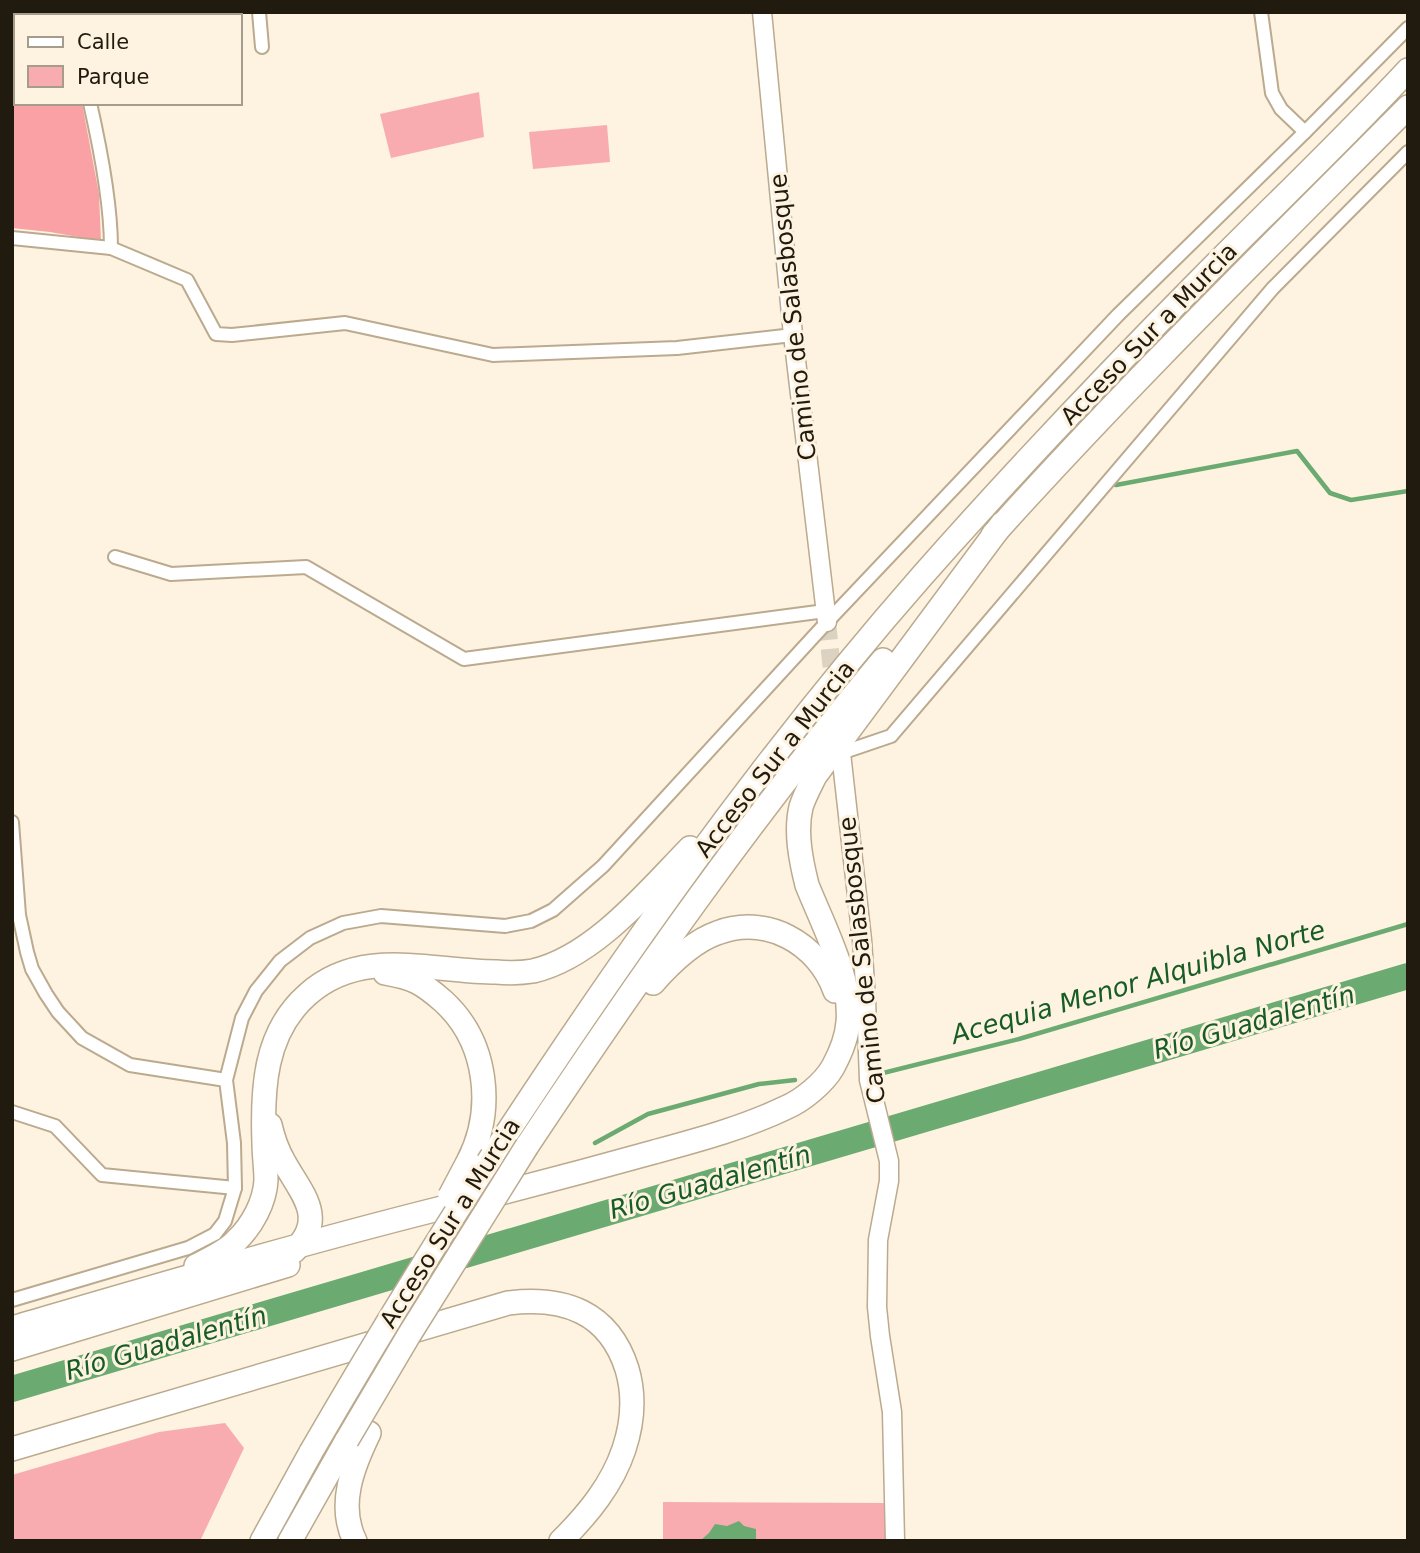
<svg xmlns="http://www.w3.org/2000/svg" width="1420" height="1553" viewBox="0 0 1420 1553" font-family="'DejaVu Sans',sans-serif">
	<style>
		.green { fill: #f8acb0 }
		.forest { fill: #faa1a5 }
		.water { fill: #6bab72 }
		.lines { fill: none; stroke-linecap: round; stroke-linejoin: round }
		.stream { stroke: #6bab72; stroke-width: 4.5 }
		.river { stroke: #6bab72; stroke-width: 26 }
		.secondary-tunnel { stroke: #dcd2c1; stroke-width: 18; stroke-dasharray: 18 9; stroke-linecap: butt }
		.street-casing { stroke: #bbaa8e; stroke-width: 16 }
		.secondary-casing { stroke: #bbaa8e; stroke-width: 21 }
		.highway-casing { stroke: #bbaa8e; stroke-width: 26 }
		.street { stroke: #fff; stroke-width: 12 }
		.secondary { stroke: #fff; stroke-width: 18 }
		.highway { stroke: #fff; stroke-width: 23 }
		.highway-bridge-casing { stroke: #bbaa8e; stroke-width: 26; stroke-linecap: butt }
		.highway-bridge { stroke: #fff; stroke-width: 23 }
		.labels { text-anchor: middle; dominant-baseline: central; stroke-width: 6; stroke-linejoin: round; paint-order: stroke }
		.street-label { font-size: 24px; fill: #201a0f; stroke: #fdf3e0 }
		.water-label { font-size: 26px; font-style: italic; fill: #175b25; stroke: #fdf3e0 }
	</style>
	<rect width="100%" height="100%" fill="#fdf3e0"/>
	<g class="green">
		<polygon points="479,92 484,137 391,158 380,114"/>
		<polygon points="607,125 610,162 533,169 529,132"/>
		<polygon points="225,1423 244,1448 200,1541 12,1541 12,1475 159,1432"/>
		<polygon points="663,1502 887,1503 887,1541 663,1541"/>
	</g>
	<polygon class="forest" points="12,12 66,12 67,16 16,16 16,103 82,103 99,194 101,241 50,232 12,228"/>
	<polygon class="water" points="739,1521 744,1526 756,1529 756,1541 700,1541 709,1533 715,1524 727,1526"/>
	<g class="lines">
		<g class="stream">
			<polyline points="1116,485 1297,451 1330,493 1351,500 1408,491"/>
			<polyline points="879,1074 1019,1039 1408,924"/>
			<polyline points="595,1143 648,1114 759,1084 795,1080"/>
		</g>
		<polyline class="river" points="12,1389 1408,976"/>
		<polyline class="secondary-tunnel" points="827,622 834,690"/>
		<g class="street-casing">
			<g id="street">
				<polyline points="76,12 76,16"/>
				<polyline points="173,12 173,16"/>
				<polyline points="259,12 262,47"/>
				<polyline points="1261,12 1272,93 1281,109 1305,132"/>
				<path d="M90 103C100 147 111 203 111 248"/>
				<polyline points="12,238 111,248 187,280 216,334 232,335 345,323 493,355 677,348 793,335"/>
				<polyline points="115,557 171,574 306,567 464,659 825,611"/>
				<polyline points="841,753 891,736 1273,288 1408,152"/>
				<polyline points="12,822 19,915 27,952 32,969 46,994 58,1012 82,1038 130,1065 226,1080"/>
				<polyline points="12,1112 55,1126 102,1175 235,1188"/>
				<polyline points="12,1300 188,1248 215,1234 225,1221 235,1188 234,1143 226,1080 242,1018 256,991 280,961 310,938 343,923 381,916 505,926 531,921 553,910 603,866 827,622 1118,315 1305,132 1408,28"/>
			</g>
		</g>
		<g class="secondary-casing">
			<g id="secondary">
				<polyline points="762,12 793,335 827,622"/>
				<polyline points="841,753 862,940 866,999 869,1080 889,1161 889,1181 878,1240 877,1307 880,1336 892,1412 895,1541"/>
			</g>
		</g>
		<g class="highway-casing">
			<g id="highway">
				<path d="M993 535C1126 387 1268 248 1408 107"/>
				<path d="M385 973C396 975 407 977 417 982 427 987 435 994 443 1001 488 1042 495 1110 468 1162"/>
				<path d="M653 983C669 965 694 941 717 933 766 914 818 943 835 991"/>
				<path d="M270 1125C273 1138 277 1150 284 1162 301 1193 328 1218 294 1251"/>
				<path d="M527 1146C638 979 754 814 883 660"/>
				<path d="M492 1156C624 954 763 757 922 576 1012 474 1106 375 1201 279 1270 209 1341 142 1408 70"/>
				<path d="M196 1266C209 1259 226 1252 236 1241 252 1226 265 1202 266 1180 266 1168 264 1155 264 1143 262 1090 264 1033 307 995 361 946 431 972 496 972 508 973 521 973 533 971 594 957 648 891 690 848"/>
				<path d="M12 1328C153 1287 295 1245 438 1209 510 1191 582 1172 654 1152 698 1140 743 1128 785 1108 802 1101 824 1083 833 1067 840 1054 847 1037 848 1022 852 979 823 925 807 885 801 861 795 832 801 807 804 797 810 786 815 776L1002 524"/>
				<polyline points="12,1349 288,1265"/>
				<path d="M12 1449 508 1303C564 1296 609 1312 627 1369 635 1396 633 1422 624 1449 612 1485 588 1514 561 1541"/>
				<polyline points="262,1541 311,1452"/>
				<polyline points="290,1541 347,1440"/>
				<path d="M355 1541C337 1505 353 1466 369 1433"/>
			</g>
		</g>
		<use href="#street" class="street"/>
		<use href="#secondary" class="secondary"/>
		<use href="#highway" class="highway"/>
		<g class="highway-bridge-casing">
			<g id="highway-bridge">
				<polyline points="450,1196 468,1162"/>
				<polyline points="347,1440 409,1335 527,1146"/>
				<path d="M311 1452C369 1352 429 1253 492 1156"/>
			</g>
		</g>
		<use href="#highway-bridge" class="highway-bridge"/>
	</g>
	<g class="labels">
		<g class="street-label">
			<text transform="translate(793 317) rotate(-96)">Camino de Salasbosque</text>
			<text transform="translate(1149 334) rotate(-46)">Acceso Sur a Murcia</text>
			<text transform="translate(775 759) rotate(-52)">Acceso Sur a Murcia</text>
			<text transform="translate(862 960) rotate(-96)">Camino de Salasbosque</text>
			<text transform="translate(450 1223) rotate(-58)">Acceso Sur a Murcia</text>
		</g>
		<g class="water-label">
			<text transform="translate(1138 982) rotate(-16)">Acequia Menor Alquibla Norte</text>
			<text transform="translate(1254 1022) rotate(-16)">Río Guadalentín</text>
			<text transform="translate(710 1182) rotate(-16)">Río Guadalentín</text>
			<text transform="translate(166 1343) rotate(-16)">Río Guadalentín</text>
		</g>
	</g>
	<rect width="1420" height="1553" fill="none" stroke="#201a0f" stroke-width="28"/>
	<rect x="14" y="14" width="228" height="91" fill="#fdf3e0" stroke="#a59c8c" stroke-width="2"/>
	<rect x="28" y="37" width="35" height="10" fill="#ffffff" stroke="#a59c8c" stroke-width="2"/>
	<text x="77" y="49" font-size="21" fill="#201a0f">Calle</text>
	<rect x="28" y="66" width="35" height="21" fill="#f8acb0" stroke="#a59c8c" stroke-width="2"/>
	<text x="77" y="84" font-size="21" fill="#201a0f">Parque</text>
</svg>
